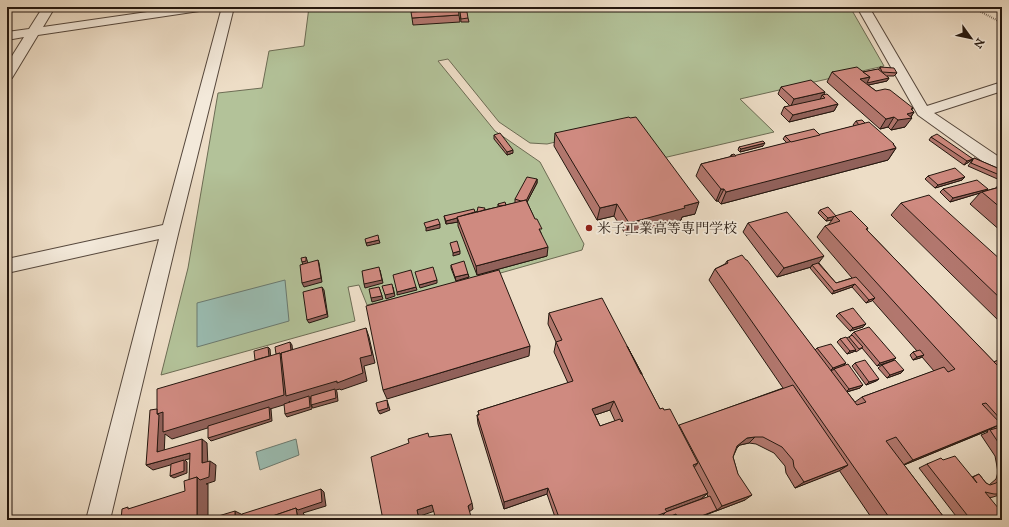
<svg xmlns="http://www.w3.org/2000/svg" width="1009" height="527" viewBox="0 0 1009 527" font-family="'IM FELL Great Primer','Noto Serif JP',serif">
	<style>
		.green { fill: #b3c299; stroke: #6c6c54 }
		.water { fill: #9abcb1; stroke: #6b7a70 }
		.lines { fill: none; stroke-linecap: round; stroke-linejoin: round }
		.street-casing { stroke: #56483d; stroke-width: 2 }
		.path { stroke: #24170f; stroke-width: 2; stroke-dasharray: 0.5 1.5; stroke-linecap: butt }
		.street { fill: #f3e9da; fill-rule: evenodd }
		.wall { fill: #b2776e; stroke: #24170f; fill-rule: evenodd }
		.shaded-wall { fill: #91615a; stroke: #24170f }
		.building { fill: #cf8a80; stroke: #24170f; fill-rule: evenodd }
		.poi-dot { fill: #8f2418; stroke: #f3e9da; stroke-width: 1.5 }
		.labels { text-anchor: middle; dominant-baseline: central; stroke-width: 3.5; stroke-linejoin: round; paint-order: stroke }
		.poi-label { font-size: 14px; fill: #24170f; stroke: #f3e9da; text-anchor: start }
	</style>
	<rect width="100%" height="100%" fill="#edddc6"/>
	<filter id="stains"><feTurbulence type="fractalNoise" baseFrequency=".005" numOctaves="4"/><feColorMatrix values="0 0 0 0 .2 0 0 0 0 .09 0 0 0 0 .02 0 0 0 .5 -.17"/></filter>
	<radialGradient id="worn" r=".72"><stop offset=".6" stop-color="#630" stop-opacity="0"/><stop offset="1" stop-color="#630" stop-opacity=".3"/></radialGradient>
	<polygon class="green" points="309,7 850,7 884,66 740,99 774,132 663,158 637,123 547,144 530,143 499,122 448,59 438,61 495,131 540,162 584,244 582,250 497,274 367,305 359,285 348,287 355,321 161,375 188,268 218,93 262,88 269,51 304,46"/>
	<g class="water">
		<polygon points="285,280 289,321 197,347 197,303"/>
		<polygon points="296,439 299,455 260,470 256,452"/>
	</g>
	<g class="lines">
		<g class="street-casing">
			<g id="street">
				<polygon points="43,7 55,7 43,27 182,7 212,7 210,9 206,10 38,35 12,78 7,79 7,64 24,37 7,40 7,32 29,29"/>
				<polygon points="222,7 234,7 179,230 110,520 86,520 159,239 7,273 7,259 163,225"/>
				<polygon points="857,7 869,7 927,106 1002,82 1002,91 934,113 1002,159 1002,172 996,171 918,115"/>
			</g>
		</g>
		<polyline class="path" points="972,7 1002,23"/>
		<use href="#street" class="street"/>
	</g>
	<g class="wall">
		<polygon points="460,12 468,18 469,22 461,22"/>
		<polygon points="459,15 460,22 413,25 412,18"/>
		<polygon points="880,67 897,73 894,76 887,76 889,78 887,81 868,85 876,91 912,110 914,112 905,127 891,130 888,127 880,129 827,82 832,72 863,72 879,69"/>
		<polygon points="781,87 825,92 823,95 838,104 834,111 789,122 781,114 784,107 790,106 778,94"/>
		<polygon points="856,121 894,145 896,148 888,160 721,204 718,201 716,201 696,176 701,164 730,157 731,155 736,156 787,143 783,139 785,136 820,135 854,126 853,125"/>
		<polygon points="555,133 695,214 682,217 681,220 626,235 614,216 597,220 554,146"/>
		<polygon points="494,135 513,153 507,155 494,139"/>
		<polygon points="931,137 973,159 969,162 964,165 929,140"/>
		<polygon points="763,146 740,152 738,150 739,147"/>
		<polygon points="974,158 1002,170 1002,181 968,166"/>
		<polygon points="928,176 962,180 935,188 925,179"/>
		<polygon points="537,179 537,183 527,202 541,233 547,256 477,275 458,226 458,222 446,224 444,216 475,212 498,207 498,204 506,205 515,203 515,199"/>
		<polygon points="1002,184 1002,232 970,204 980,193 950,202 940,192 943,189 985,191 996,188 998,185"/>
		<polygon points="901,203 1002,261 1002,324 891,215"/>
		<path d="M820 210 868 228 867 230 994 362 1002 358V494L993 497 989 498 1002 520H959L919 468 927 464 943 460 972 477 979 474 986 483 989 485 996 479 998 472 995 456 981 435 988 432 987 431 904 465 946 520H873L839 470 795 488 786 473 785 466 774 453 756 444 749 443 740 445 737 448 733 457 745 500 716 511 693 520H676L674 516 664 520H556L547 494 504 509 478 424 477 415H479L478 411 568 383 554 352 556 342 548 324 549 313 627 346 642 374V375L660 409 664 410 678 426 783 388 709 280 715 269 725 264 727 261 746 260 815 350 817 348 843 366 863 385 860 388 847 392 855 402 862 397 934 371 922 357 920 358 913 360 910 355 913 352 917 351 872 300 866 303 852 287 832 294 810 268 811 267 777 277 743 232 748 223 819 263 836 283 852 278 817 237 825 226 828 225 832 220 826 221 818 213ZM610 410 615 421 600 426 595 415ZM707 494 708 497 701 499Z"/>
		<polygon points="451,265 468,274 469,277 456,281 451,268"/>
		<polygon points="839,313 866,324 863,327 850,331 836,316"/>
		<polygon points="854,332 892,361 877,366 862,348 856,352 855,351 853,352 847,354 837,342 840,339 847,338 852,335 851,335"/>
		<polygon points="855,363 879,379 876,381 866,385 852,366"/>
		<polygon points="882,365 901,373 887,378 878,368"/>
	</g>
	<g class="shaded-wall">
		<polygon points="870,77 889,78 887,81 864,86 860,79"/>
		<polygon points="825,92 823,96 822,95 820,100 791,106 794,99"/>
		<polygon points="838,104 834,111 789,122 793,115"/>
		<polygon points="913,108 910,113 914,112 910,118 912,118 905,127 891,130 898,120 911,109"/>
		<polygon points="894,117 888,127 880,129 886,119"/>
		<polygon points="765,143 763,146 740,152 741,149"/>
		<polygon points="894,144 890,150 896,148 888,160 721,204 726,192"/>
		<polygon points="513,150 513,153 507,155 507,152"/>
		<polygon points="973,159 969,162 964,165 967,161"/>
		<polygon points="965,177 962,180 935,188 938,185"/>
		<polygon points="537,179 537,183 525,206 525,202"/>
		<polygon points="721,189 724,189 718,201 716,201"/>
		<polygon points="988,189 984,192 982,192 980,193 950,202 953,198"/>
		<polygon points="699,202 695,214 682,217 681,220 626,235 629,223 684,206"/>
		<polygon points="617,204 614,216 597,220 600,208"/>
		<polygon points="834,216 832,220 826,221 828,218"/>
		<polygon points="457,218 458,222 446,224 446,221"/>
		<polygon points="440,224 440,228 426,231 426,228"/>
		<polygon points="379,240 380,243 367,246 366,243"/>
		<polygon points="548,247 547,256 477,275 476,266"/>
		<polygon points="460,251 460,254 453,256 453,253"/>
		<polygon points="824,256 817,265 812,265 811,267 777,277 784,268"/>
		<polygon points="306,257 307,260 308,264 303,265 302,262"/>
		<polygon points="318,260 319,263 322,282 304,287 302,283"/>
		<polygon points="380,270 383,283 365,288 364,284"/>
		<polygon points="468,274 469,277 456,281 455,277"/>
		<polygon points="437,280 437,283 420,288 419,285"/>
		<polygon points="855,284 852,287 832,294 834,291"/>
		<polygon points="322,287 324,290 328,317 309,323 307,320"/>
		<polygon points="379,287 383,299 372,302 371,298"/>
		<polygon points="393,287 395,296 386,299 385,295"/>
		<polygon points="416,287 417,290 397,295 397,292"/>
		<polygon points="875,298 872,301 866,303 869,300"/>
		<polygon points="866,324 863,327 850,331 853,328"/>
		<polygon points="366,328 369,337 375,363 364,366 367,381 341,390 340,389 336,390 337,392 338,401 313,408 311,405 335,390 310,398 311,399 312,409 287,417 285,414 291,403 289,401 290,403 270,409 271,409 272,421 211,441 208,438 269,409 172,439 165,434 164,456 157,452 157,414 280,353 290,342 292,345 293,355 360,358"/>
		<polygon points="530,346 529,356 387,399 383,390"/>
		<polygon points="268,347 270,349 271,362 257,366"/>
		<polygon points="856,350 853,352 847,354 850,351"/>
		<polygon points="924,355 920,358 913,360 917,357"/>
		<polygon points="896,358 892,361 877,366 880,363"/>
		<polygon points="846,363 843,366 830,371 833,368"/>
		<polygon points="904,370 901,373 887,378 890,375"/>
		<polygon points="879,379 876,381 866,385 869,382"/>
		<polygon points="863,385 860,388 846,392 849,389"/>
		<polygon points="387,400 390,410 380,414 378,411"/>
		<polygon points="614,401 610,410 589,417 592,409"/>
		<polygon points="1001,424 984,432 899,467 913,460"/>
		<polygon points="755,437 749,443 740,445 731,452 737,446 747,438"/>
		<polygon points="202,439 207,443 208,467 202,463"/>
		<polygon points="190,453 196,457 185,460 187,462 187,473 174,478 170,476 184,461 153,470 146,465"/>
		<polygon points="210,461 216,465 215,481 206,484 208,484 208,520 197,520 197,477"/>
		<polygon points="698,463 691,471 693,465"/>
		<polygon points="848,465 839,471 795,488 804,482"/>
		<polygon points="548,488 547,494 504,509 504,502"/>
		<polygon points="321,489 324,492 326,506 303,513 304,514 305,520 298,520 296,508"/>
		<polygon points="708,493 701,499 666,512 661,518 655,520 645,520 665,509"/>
		<polygon points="752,495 745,500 716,511 722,506"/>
		<polygon points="472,503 473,509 469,512 468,506"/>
		<polygon points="432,505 435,511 420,516 421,520 419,520 417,510"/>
		<polygon points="717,510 715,511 693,520 691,520"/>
		<polygon points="235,511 245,516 245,520 235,520"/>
		<polygon points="676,514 674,516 664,520 661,520"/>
	</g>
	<g class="building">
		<polygon points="458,9 459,15 412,18 411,12"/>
		<polygon points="460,12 467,12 468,18 461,19"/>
		<polygon points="857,67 870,77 860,79 876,91 885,89 890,90 913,108 911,109 914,112 907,114 912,118 898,120 894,117 886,119 832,72"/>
		<polygon points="880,67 894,68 897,73 882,72"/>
		<polygon points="878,69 889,78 867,83 870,77 863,72"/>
		<polygon points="811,80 825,92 794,99 781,87"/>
		<polygon points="827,94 838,104 793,115 784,107 825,98 822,95"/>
		<polygon points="629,117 630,118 636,117 699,202 684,206 685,208 629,223 617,204 600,208 555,133"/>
		<polygon points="862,120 865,123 859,125 856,121"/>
		<polygon points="869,122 894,144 893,144 896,148 726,192 724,189 721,189 701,164"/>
		<polygon points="814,129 820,135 791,142 785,136"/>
		<polygon points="500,133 513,150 507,152 494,135"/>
		<polygon points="937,134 973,159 967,161 931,137"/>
		<polygon points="763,141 765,143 741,149 739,147"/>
		<polygon points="734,154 736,156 732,156 731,155"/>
		<polygon points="974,158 1002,170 1002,176 971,163"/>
		<polygon points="955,168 965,177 938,185 928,176"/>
		<polygon points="527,177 537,179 526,201 526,200 521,201 515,199"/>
		<polygon points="977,180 988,189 953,198 943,189"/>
		<polygon points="1002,184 1002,209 982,192 1000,187 998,185"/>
		<polygon points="929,195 1002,261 1002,300 901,203"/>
		<polygon points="526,200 535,219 537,219 542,229 539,229 548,247 476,266 457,217"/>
		<polygon points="505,202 506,205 499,206 498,204"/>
		<polygon points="478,207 485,208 484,210 477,212"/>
		<polygon points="828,207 836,216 828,218 820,210"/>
		<polygon points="474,209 475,212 457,217 457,218 446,221 444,216"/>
		<polygon points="851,211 868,228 866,229 1002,370 1002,421 986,403 982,404 1001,424 913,460 896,437 886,441 946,520 891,520 715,269 728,263 727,261 742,255 746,260 747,260 857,405 866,402 862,397 944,367 948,372 955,369 825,226 840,221 835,216"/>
		<polygon points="787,212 824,256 784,268 748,223"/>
		<polygon points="438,219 440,224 426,228 424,223"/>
		<polygon points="378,235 379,240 366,243 365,239"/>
		<polygon points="457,241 460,251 453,253 450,243"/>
		<polygon points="306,257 306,261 302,262 301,258"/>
		<polygon points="318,260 321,278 302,283 300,265"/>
		<polygon points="464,261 468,274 455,277 451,265"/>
		<polygon points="818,263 836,283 856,277 875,298 869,300 855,284 834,291 812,265"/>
		<polygon points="379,267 382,280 364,284 362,271"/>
		<polygon points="433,267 437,280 419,285 415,272"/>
		<polygon points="411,270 416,287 397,292 393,275"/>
		<polygon points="499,270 530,346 383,390 366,306"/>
		<polygon points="392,284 394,293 385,295 382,286"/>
		<polygon points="322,287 327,314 307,320 303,292"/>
		<polygon points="379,287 382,296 371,298 369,289"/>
		<path d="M602 298 660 409 663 408 664 410 670 409 698 463 693 465 708 493 665 509 667 512 645 520H560L548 488 504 502 477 415H479L478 411 573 381 556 342 562 340 549 313ZM614 401 623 421 622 422 620 419 600 426 592 409Z"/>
		<polygon points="853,308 866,324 853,328 839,313"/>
		<polygon points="869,327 896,358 880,363 854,332"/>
		<polygon points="366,328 372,355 360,358 363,373 337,383 337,381 286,396 281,353"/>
		<polygon points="852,335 863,347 859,349 849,337"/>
		<polygon points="846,337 856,350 850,351 840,339"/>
		<polygon points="290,342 291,350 281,353 281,355 280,353 276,354 275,347"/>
		<polygon points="831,344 846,363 833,368 817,348"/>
		<polygon points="627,346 642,374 641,374"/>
		<polygon points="268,347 269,356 255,360 254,351"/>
		<polygon points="920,350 924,355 917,357 913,352"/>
		<polygon points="280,353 284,395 163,432 163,412 157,414 157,389"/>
		<polygon points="1002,358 1002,370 994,362"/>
		<polygon points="865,360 879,379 869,382 855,363"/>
		<polygon points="895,360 904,370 890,375 882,365"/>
		<polygon points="848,364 863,385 849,389 834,369"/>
		<polygon points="793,385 848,465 804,482 794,467 793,460 782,447 763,437 755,437 747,438 737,446 733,457 738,474 752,495 722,506 679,425"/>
		<polygon points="335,389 336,398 311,405 311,396"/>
		<polygon points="309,396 310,407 285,414 284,404"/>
		<polygon points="387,400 388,408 378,411 376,403"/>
		<polygon points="269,407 270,419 208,438 208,426"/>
		<polygon points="157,409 157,414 159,415 157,452 202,439 202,463 210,461 209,477 200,480 197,477 189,480 190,453 146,465 150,410"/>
		<polygon points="997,428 1002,434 1002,448 990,430"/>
		<polygon points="428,433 429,437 451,434 472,503 468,506 472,520 436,520 432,505 417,510 419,520 383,520 371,457 409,443 408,439"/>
		<polygon points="955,456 977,483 973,477 979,474 986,483 990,485 996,483 1002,478 1002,494 994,494 985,492 999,509 1001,509 1002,510 1002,520 971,520 927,464 941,458 943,460"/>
		<polygon points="184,460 184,471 170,476 171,464"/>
		<polygon points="197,477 197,520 121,520 122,509 128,507 128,509 185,491 184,481"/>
		<polygon points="321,489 322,502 298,510 296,508 261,520 242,520 242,514"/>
		<polygon points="710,496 717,510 691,520 679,520 676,514 661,520 654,520 664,516 663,515 666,512"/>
		<polygon points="296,508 298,520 261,520"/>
		<polygon points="235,511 235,520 205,520"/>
	</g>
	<circle class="poi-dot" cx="589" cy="228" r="4"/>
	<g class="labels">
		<g class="poi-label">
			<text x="597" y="228">米子工業高等専門学校</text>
		</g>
	</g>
	<rect width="1009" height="527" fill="none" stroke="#edddc6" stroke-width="24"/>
	<rect x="8" y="8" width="993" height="511" fill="none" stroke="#24170f" stroke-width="2"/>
	<rect x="12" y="12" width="985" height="503" fill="none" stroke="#24170f"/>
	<g transform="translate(971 38) rotate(123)" stroke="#f3e9da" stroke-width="3" paint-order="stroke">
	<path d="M0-3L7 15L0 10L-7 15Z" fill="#24170f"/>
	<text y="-6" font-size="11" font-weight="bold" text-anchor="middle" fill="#24170f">N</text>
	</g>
	<rect width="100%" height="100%" filter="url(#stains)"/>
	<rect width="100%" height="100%" fill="url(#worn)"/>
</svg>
